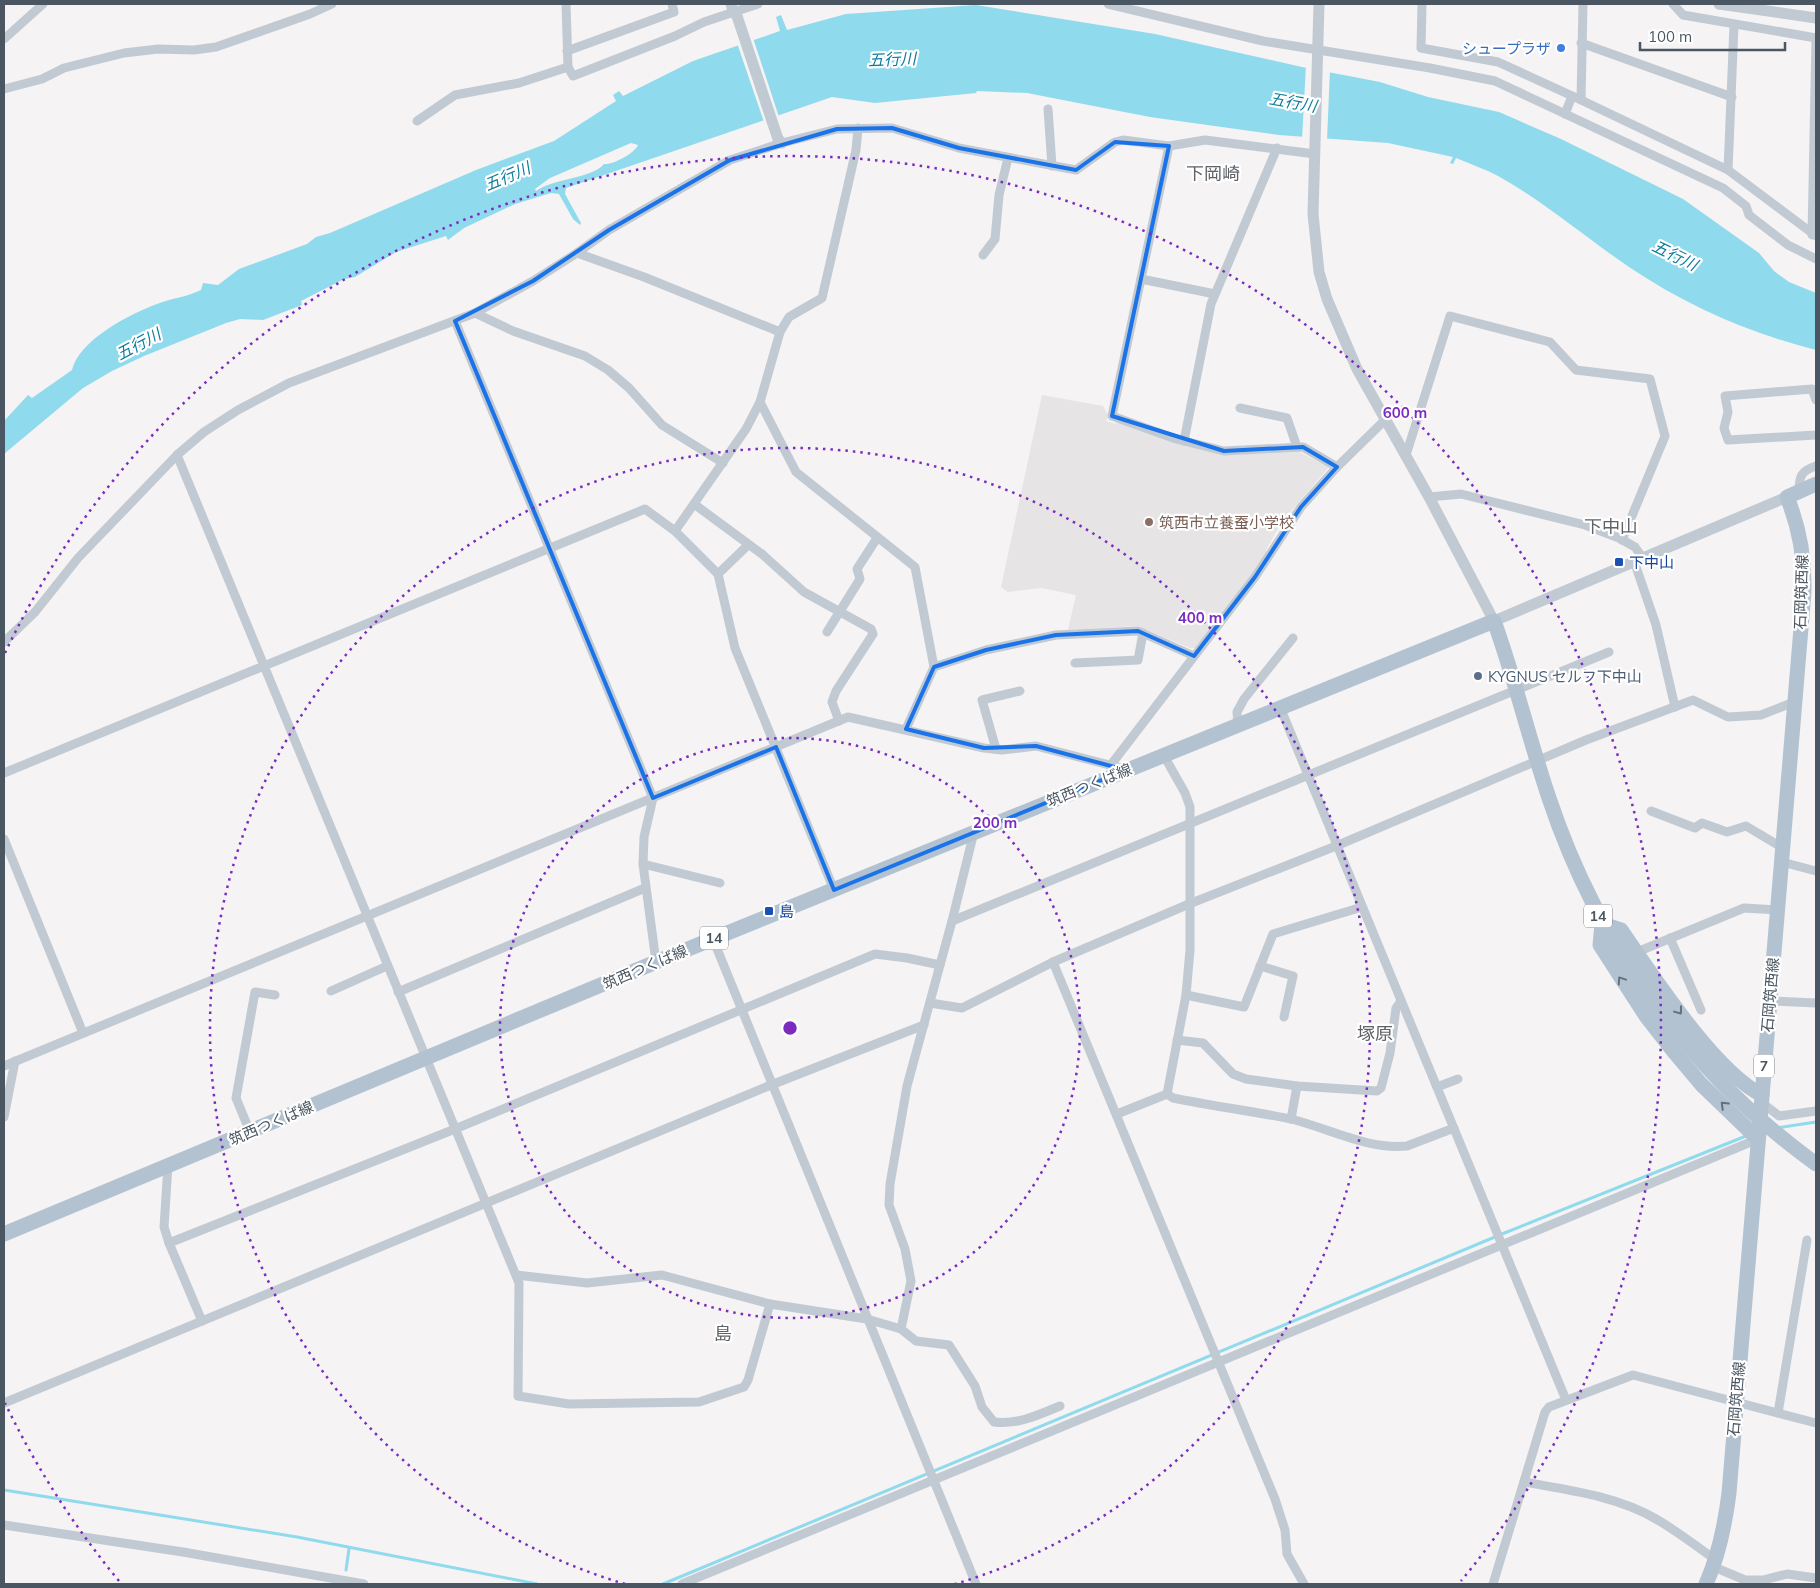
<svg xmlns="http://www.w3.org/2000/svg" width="1820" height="1588" viewBox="0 0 1820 1588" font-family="Mulish,'Noto Sans JP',sans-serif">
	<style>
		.education { fill: #e6e4e5 }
		.water { fill: #90daee; fill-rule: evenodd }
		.pier { fill: #f5f3f3 }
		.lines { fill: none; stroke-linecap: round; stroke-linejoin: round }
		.stream { stroke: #90daee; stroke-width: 3 }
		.minor { stroke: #c1cad2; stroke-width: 9 }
		.tertiary { stroke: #c1cad2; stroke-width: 11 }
		.primary { stroke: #b3c2d1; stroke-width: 15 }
		.oneway { stroke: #64717d }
		.marked { fill: none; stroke: #1a73e8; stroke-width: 4; stroke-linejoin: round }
		.ring { fill: none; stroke: #7b2cbf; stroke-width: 2.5; stroke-dasharray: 2.5 5 }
		.shop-dot { fill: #3f7fe0; stroke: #fff; stroke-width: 2 }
		.education-dot { fill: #8d6e63; stroke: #fff; stroke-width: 2 }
		.transit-dot { fill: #1a4fb4; stroke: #fff; stroke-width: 2 }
		.service-dot { fill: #5c6f8a; stroke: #fff; stroke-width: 2 }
		.labels { text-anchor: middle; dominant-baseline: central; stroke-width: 4.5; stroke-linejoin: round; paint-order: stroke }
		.shield { fill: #fff; stroke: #808990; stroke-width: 1 }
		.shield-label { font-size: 14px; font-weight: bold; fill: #4a5661 }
		.shop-label { font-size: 15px; fill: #366cbe; stroke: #fff; text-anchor: end }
		.education-label { font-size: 15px; fill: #785e54; stroke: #fff; text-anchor: start }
		.transit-label { font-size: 15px; fill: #164399; stroke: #fff; text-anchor: start }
		.street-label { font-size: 15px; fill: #4a5661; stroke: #fff }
		.service-label { font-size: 15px; fill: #4e5e75; stroke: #fff; text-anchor: start }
		.water-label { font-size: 16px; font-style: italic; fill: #0c7c9b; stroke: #fff }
		.quarter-label { font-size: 18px; fill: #5f6368; stroke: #fff }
		.centre { fill: #7b2cbf; stroke: #fff; stroke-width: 2.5 }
		.ring-label { font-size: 15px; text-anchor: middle; font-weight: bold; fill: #7b2cbf; stroke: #fff; stroke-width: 4.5; stroke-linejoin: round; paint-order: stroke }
	</style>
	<rect width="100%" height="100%" fill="#f5f3f3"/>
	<polygon class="education" points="1042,395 1103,406 1108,415 1106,421 1116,424 1117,421 1223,455 1299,452 1329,467 1292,510 1286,521 1281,523 1266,550 1267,553 1252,575 1195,648 1190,648 1137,626 1068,630 1076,595 1041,588 1008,592 1001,587"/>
	<path class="water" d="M976 5 1155 34 1302 67 1380 82 1428 97 1499 112 1561 139 1683 199 1759 253 1774 271 1789 282 1816 293V350C1749 333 1687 306 1629 267 1585 237 1545 202 1498 176 1485 169 1470 164 1456 158L1453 164 1450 163 1453 157 1388 143 1279 135 1150 117 1027 93 977 91 976 93 875 103 832 97 566 188 565 194 581 223 580 225 573 219 559 194 551 193 515 204 464 228 448 240 446 236 396 252 355 277 344 279 301 301 302 305 263 320 240 319 226 323 144 356 112 371 83 388 4 454V421L28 395 32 398 72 370C79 340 130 314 157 304 172 298 187 297 201 290L203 283 218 285 239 269 307 244 316 237 330 233 476 170 554 141 616 101 613 95 619 91 623 96 693 61 780 31 776 17 781 15 787 30 846 14ZM631 143 638 145C635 153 613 165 604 164 591 179 554 178 536 191L535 189 550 178Z"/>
	<g class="pier">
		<polygon points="753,38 779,117 764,122 737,43"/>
		<polygon points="1306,65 1330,70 1327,140 1302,139"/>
	</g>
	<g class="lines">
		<g class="stream">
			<polyline points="1777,1128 1816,1122"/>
			<polyline points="4,1490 297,1537 537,1584"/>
			<polyline points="346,1570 349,1549"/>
			<polyline points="663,1584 1502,1234 1746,1136"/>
		</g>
		<g class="minor">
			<polyline points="566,4 568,67 573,76 675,36 704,22 758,4"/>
			<polyline points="1108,4 1263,41 1430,68 1495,81 1723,188 1746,206 1749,215 1788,245 1816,259"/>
			<polyline points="1422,4 1421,48 1498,62 1581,100 1728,170 1816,236"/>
			<polyline points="1673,4 1683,15 1816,38"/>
			<polyline points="4,39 43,4"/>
			<polyline points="1581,43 1732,97"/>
			<polyline points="567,51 674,12 672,4"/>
			<polyline points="4,89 42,79 64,68 124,53 158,49 194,50 216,47 310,14 332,4"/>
			<polyline points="1581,100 1583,4"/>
			<polyline points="1048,109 1052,166"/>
			<polyline points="1565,114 1572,96"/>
			<polyline points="417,121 455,95 519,83 568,67"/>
			<polyline points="1169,146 1112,416 1176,439 1224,451 1303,447 1337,467"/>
			<polyline points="1728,170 1734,25"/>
			<polyline points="1812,235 1816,38"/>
			<polyline points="577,253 644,277 780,332"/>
			<polyline points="983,255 995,239 999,195 1008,158"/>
			<polyline points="1141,279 1215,294"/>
			<polyline points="475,313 513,331 585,356 608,370 629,388 662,425 723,463"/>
			<polyline points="455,321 653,798 644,837 643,864 656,962"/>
			<polyline points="1816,400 1812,389 1725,396 1728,412 1724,428 1728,440 1816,435"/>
			<polyline points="760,402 796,472 915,567 934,667 906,729"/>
			<polyline points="1240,408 1287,418 1297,447"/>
			<polyline points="1184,441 1211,304 1277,148"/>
			<polyline points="177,455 519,1283 518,1396 569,1404 699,1402 744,1387 748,1380 770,1304"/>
			<polyline points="1406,455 1450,316 1550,342 1576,370 1650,379 1665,436 1622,540"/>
			<path d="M1799 492C1799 476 1801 471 1816 466"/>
			<polyline points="1429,497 1461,494 1585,525 1619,538 1635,547 1642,557"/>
			<polyline points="694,504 762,554 804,592 871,629 873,634 836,691 832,702 839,721"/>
			<polyline points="675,531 746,429 760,402 780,332 789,317 822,298 856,150 858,128"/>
			<polyline points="1634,561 1656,625 1675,707"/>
			<polyline points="718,574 748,545"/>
			<polyline points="827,632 860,579 857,569 877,538"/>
			<polyline points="4,642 35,612 78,558 177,455 204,432 238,410 289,383 475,313 533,281 577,253 609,230 730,160 782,143 837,129 892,128 959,148 1076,170 1115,142 1123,140 1169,146 1205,140 1315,154"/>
			<polyline points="1075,663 1138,660 1143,633"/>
			<polyline points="934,667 986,650 1056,635 1138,631 1194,656"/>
			<polyline points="1280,707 1566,1400"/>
			<polyline points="1238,724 1237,712 1244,699 1293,638"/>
			<polyline points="996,749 982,700 1020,691"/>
			<polyline points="1163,754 1185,793 1190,807 1190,950 1186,995 1167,1094"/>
			<polyline points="1110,766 1255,577 1301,507 1337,467 1386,419"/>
			<polyline points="4,773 645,509 675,531 718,574 735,648 834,890"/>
			<polyline points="1651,811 1695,828 1702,823 1727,832 1746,826 1783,848"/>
			<polyline points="4,839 83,1033"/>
			<polyline points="1782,862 1816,871"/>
			<polyline points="643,864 720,883"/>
			<polyline points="952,921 1609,652"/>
			<polyline points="1670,938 1701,1010"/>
			<polyline points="713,939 976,1584"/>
			<polyline points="1637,952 1744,908 1778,910"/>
			<polyline points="1053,962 1275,1499 1285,1530 1287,1554 1304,1584"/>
			<polyline points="1260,966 1293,976 1284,1017"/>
			<polyline points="331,991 387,966"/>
			<polyline points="398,992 645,888"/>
			<polyline points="1186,995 1244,1007 1273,934 1362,907"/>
			<polyline points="1770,1001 1816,1003"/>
			<polyline points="930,1003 962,1008 1053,962 1189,904 1336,846 1586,740 1693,700 1728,717 1761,715 1794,702"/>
			<polyline points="1177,1040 1203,1043 1233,1074 1246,1079 1297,1086 1377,1091 1381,1088 1390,1053 1396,1008 1401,1001"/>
			<polyline points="4,1066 848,717 984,748 1002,750 1036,746 1125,769"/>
			<polyline points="1437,1087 1458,1079"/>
			<path d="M1167 1094 1173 1098C1212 1106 1252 1111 1291 1119 1328 1128 1368 1150 1407 1146L1454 1128"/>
			<polyline points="1761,1102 1779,1116 1816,1111"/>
			<polyline points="1117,1114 1167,1094"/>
			<polyline points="4,1117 15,1061"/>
			<polyline points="1291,1119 1297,1086"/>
			<polyline points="250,1132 236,1098 255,992 275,995"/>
			<polyline points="168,1165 164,1227 169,1243 202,1321"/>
			<polyline points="169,1243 455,1129 875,954 907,958 940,965"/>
			<path d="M516 1275 587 1283 662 1275 770 1304 867 1319 901 1329 916 1341 949 1345 975 1386 982 1407 994 1422C1018 1425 1038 1415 1060 1406"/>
			<polyline points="901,1329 911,1281 905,1249 889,1205 890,1184 907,1086 952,921 974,832"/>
			<polyline points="4,1403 771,1085 924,1025"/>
			<polyline points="1778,1413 1807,1240"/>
			<path d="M1524 1482C1568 1490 1617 1496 1656 1519 1677 1531 1696 1546 1716 1560"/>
			<polyline points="4,1525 183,1552 364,1584"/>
			<polyline points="1714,1567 1745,1580 1763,1580 1787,1574 1816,1578"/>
			<polyline points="682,1584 1758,1139"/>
			<polyline points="1493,1584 1545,1412 1549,1407 1633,1375 1816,1423"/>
		</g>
		<g class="tertiary">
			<polyline points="731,4 733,11 737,16 778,139 782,143"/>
			<polyline points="1319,4 1313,214 1319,272 1327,299 1357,369 1429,497 1494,621 1787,497"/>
			<polyline points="1719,4 1816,18"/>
		</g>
		<g class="primary">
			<path d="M1758 1139 1701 1084 1675 1053 1646 1016 1600 945 1602 924 1621 930C1652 975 1715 1072 1762 1095"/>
			<path d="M4 1234 656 962 1494 621C1515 679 1529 739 1549 798 1598 945 1690 1073 1816 1164"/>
			<path d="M1706 1584C1719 1555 1725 1525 1729 1493L1804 592C1805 558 1800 529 1787 497L1816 484"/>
		</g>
	</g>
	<defs><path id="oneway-chevron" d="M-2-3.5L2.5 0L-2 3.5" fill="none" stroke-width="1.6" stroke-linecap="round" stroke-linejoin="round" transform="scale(1.25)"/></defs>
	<g class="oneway">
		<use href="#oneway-chevron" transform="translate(1621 980) rotate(-124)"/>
		<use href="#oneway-chevron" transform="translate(1679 1011) rotate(53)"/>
		<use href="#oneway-chevron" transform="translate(1724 1105) rotate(-136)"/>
	</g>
	<path class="marked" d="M892 128 959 148 1076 170 1115 142 1169 146 1112 416 1224 451 1303 447 1337 467 1301 507 1255 577 1194 656 1138 631 1056 635 986 650 934 667 906 729 984 748 1036 746 1126 770 834 890 776 747 653 798 455 321 533 281 609 230 730 160 837 129Z"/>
	<g class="ring">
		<circle cx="790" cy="1028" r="290"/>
		<path d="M625 1584A580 580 0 1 1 955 1584"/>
		<path d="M119 1581A870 870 0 0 1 5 1403M5 653A870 870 0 1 1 1461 1581"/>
	</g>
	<circle class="shop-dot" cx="1561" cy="48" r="5"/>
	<circle class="education-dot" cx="1149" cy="522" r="5"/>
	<g class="transit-dot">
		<rect x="1614" y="557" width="10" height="10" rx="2.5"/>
		<rect x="764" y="906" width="10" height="10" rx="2.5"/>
	</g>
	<circle class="service-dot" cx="1478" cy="676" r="5"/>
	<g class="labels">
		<g class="shield">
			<rect x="1584" y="904.5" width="28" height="23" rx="4"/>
			<rect x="700" y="926.5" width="28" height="23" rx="4"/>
			<rect x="1754" y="1054.5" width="20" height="23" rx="4"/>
		</g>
		<g class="shield-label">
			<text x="1598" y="916">14</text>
			<text x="714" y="938">14</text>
			<text x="1764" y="1066">7</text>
		</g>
		<g class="shop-label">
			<text x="1551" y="48">シュープラザ</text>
		</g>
		<g class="education-label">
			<text x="1159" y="522">筑西市立養蚕小学校</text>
		</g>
		<g class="transit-label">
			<text x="1629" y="562">下中山</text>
			<text x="779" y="911">島</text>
		</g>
		<g class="street-label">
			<text transform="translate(1801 592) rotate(-88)">石岡筑西線</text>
			<text transform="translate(1089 785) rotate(-22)">筑西つくば線</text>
			<text transform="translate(645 967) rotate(-23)">筑西つくば線</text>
			<text transform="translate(1770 995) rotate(-85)">石岡筑西線</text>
			<text transform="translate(271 1123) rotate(-23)">筑西つくば線</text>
			<text transform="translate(1736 1399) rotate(-85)">石岡筑西線</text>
		</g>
		<g class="service-label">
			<text x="1488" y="676">KYGNUS セルフ下中山</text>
		</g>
		<g class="water-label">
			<text transform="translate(892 59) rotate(-2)">五行川</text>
			<text transform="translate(1293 102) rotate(10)">五行川</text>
			<text transform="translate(507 176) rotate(-23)">五行川</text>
			<text transform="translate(1675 255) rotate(26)">五行川</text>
			<text transform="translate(138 344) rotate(-28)">五行川</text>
		</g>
		<g class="quarter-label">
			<text x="1213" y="173">下岡崎</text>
			<text x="1611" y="526">下中山</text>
			<text x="1375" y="1033">塚原</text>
			<text x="723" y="1333">島</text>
		</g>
	</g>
	<circle cx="790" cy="1028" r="8" class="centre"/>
	<g class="ring-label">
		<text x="1405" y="418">600 m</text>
		<text x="1200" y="623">400 m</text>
		<text x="995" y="828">200 m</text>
	</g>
	<rect width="1820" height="1588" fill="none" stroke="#4a5661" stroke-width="10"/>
	<path d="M1640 42v8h145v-8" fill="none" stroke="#4a5661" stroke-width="2.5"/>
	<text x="1648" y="42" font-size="15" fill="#4a5661" stroke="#ffffff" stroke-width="4" paint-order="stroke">100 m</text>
</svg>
